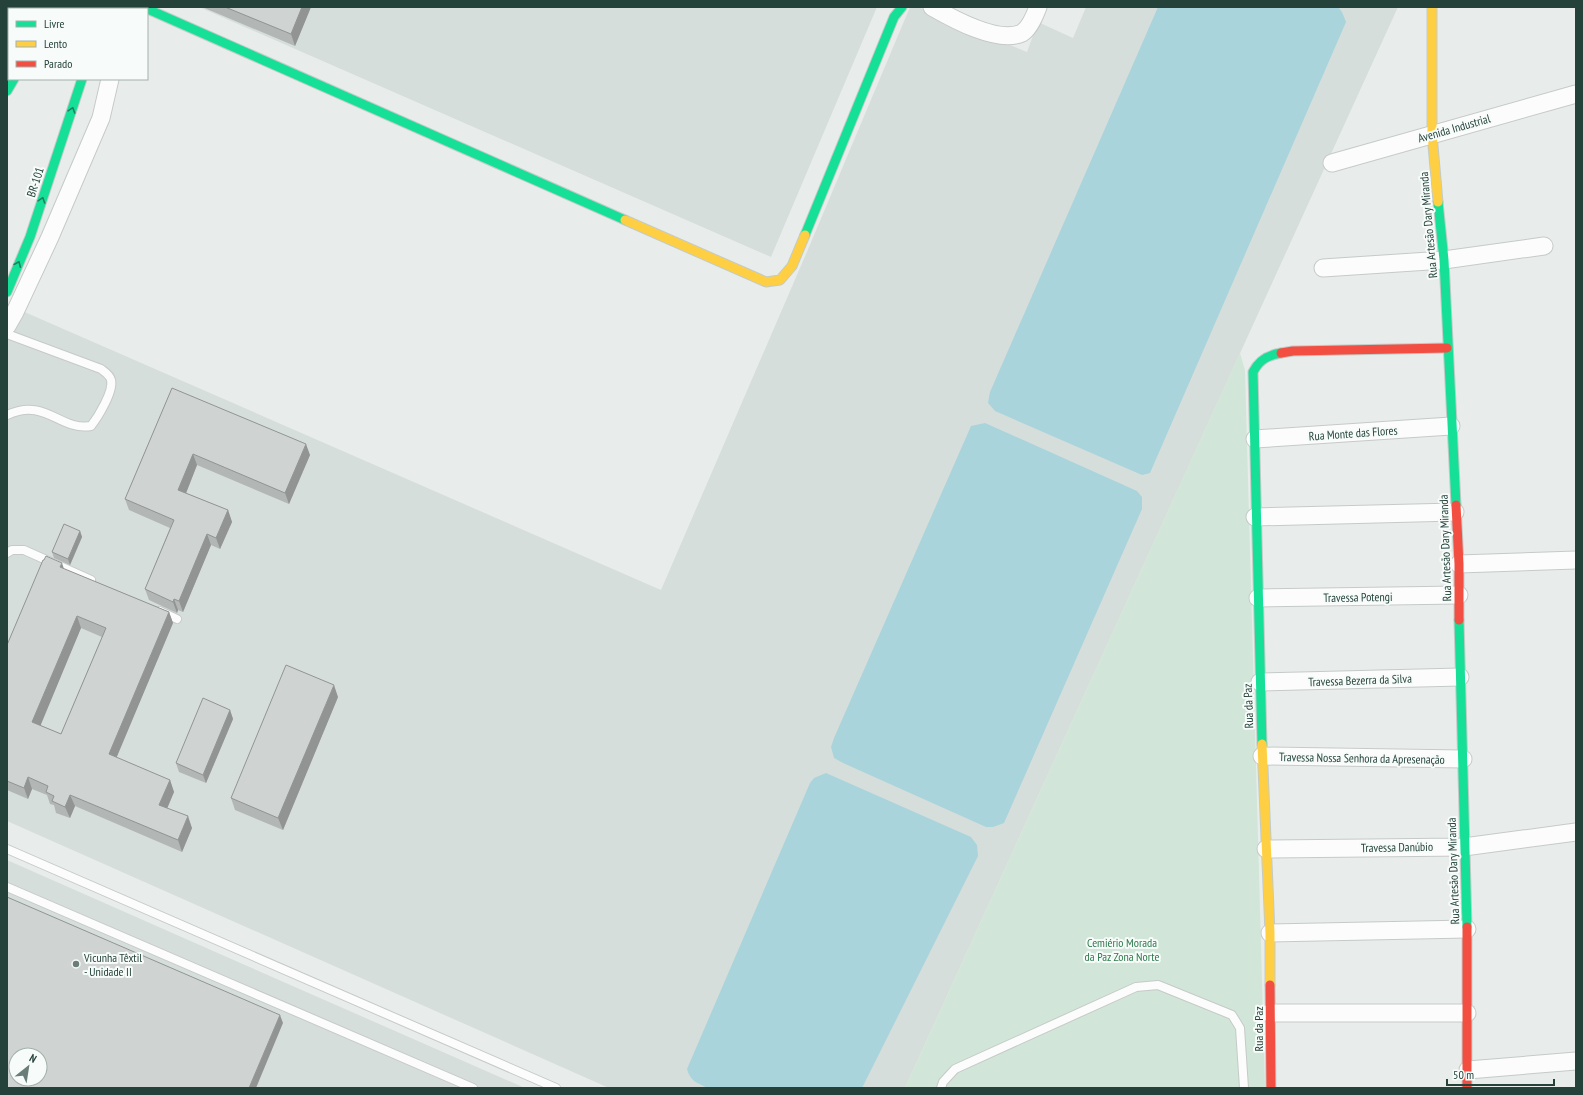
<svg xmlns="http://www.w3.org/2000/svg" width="1583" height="1095" viewBox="0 0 1583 1095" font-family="'PT Sans Narrow',sans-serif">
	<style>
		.built { fill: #d6dedb; fill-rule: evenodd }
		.green { fill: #d1e6d8 }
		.water { fill: #a9d4db }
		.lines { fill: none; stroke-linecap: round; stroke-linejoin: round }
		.lane-casing { stroke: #c5cac8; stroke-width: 10 }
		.street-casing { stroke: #c5cac8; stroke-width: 19 }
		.fast-casing { stroke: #c3cbc8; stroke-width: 11 }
		.slow-casing { stroke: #c3cbc8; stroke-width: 11 }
		.jam-casing { stroke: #c3cbc8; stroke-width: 11 }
		.lane { stroke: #fcfcfc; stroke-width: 8 }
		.street { stroke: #fcfcfc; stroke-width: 17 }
		.fast { stroke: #16e098; stroke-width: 9 }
		.slow { stroke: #ffcf43; stroke-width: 9 }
		.jam { stroke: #f24e42; stroke-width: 9 }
		.tram { stroke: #c9cdcc; stroke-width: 1 }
		.wall { fill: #b2b6b5; fill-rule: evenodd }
		.shaded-wall { fill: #919493 }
		.building { fill: #cfd4d2; stroke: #919493; fill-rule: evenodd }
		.oneway { stroke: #1e8160 }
		.poi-dot { fill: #697e78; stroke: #f7fbf9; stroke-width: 1.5 }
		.labels { text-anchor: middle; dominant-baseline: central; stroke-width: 4; stroke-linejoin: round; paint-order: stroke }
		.street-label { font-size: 12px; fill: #24423a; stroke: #f7fbf9 }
		.park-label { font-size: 12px; fill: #2d7a4b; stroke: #f7fbf9 }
		.poi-label { font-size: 12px; fill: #24423a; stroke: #f7fbf9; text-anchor: start }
	</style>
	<rect width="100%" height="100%" fill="#e8edeb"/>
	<g class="built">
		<polygon points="199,7 877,7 771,257"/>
		<polygon points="910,7 918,7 1027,52 1038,22 1073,38 1086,7 1398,7 905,1088 609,1088 7,821 7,340 20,310 661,590 809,247"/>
		<path d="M7 860 245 965 525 1088H7ZM16 1055H40V1079H16Z"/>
	</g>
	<polygon class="green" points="1240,353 1245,370 1265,1088 905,1088"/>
	<g class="water">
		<polygon points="1158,7 1338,7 1342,12 1346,22 1150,473 1142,475 995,411 988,403 990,392"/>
		<polygon points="985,423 1137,491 1142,497 1142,509 1004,823 993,827 986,827 843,763 834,758 831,747 834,738 971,426"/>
		<path d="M826 773 971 837 977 845 978 856 862 1088H708C697 1083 690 1081 687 1069L810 783 814 778Z"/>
	</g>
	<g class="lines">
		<g class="lane-casing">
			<g id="lane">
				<path d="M7 334 101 369C105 372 110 375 111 380 114 391 98 417 91 426 59 431 46 397 7 415"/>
				<polyline points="7,553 12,550 24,550 91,580"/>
				<polyline points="160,611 177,619"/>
				<polyline points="7,849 556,1088"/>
				<polyline points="7,887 473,1088"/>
				<polyline points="941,1088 943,1082 955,1069 1136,987 1158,985 1232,1015 1240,1028 1244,1088"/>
			</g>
		</g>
		<g class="street-casing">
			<g id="street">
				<path d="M932 7C953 19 998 44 1022 33 1030 28 1035 15 1038 7"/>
				<polyline points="1332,163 1576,94"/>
				<polyline points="1323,268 1444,260 1544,246"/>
				<polyline points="7,326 15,312 50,237 101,118 110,79"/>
				<polyline points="1255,439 1451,426"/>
				<polyline points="1255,517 1455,512"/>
				<polyline points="1459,564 1576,560"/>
				<polyline points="1258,598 1459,595"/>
				<polyline points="1260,682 1460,677"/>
				<polyline points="1262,756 1463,759"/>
				<polyline points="1266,849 1464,847 1576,832"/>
				<polyline points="1270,933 1467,929"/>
				<polyline points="1270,1013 1467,1013"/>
				<polyline points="1468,1070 1576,1061"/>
			</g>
		</g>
		<g class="fast-casing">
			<g id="fast">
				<polyline points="143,7 625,220"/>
				<polyline points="54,9 55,7"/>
				<polyline points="105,9 106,7"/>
				<polyline points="7,91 14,79"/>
				<polyline points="1438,202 1444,260 1456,505"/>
				<polyline points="805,235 894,17 902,7"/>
				<polyline points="7,292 30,237 82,79"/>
				<polyline points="1459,620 1467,927"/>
				<path d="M1262 744 1253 372C1259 360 1268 355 1281 353"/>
			</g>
		</g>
		<g class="slow-casing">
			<g id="slow">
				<polyline points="1432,7 1432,134 1438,202"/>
				<polyline points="625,220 766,282 780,280 792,266 805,235"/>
				<polyline points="1262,744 1270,933 1270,985"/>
			</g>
		</g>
		<g class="jam-casing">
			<g id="jam">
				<polyline points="1281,353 1293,351 1447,348"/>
				<polyline points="1456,505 1459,564 1459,620"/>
				<polyline points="1467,927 1467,1088"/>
				<polyline points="1270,985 1271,1088"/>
			</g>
		</g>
		<use href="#lane" class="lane"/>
		<use href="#street" class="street"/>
		<use href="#fast" class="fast"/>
		<use href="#slow" class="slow"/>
		<use href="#jam" class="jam"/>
		<g class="tram">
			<polyline points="29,9 30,7"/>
			<polyline points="7,49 9,45"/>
		</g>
	</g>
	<g class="wall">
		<polygon points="202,7 311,7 295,46"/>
		<polygon points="172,388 310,455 289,504 197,465 186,493 228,510 232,522 220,549 211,545 183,612 178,610 177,613 149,600 145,589 170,528 129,510 125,499"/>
		<polygon points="80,531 82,537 70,565 54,558 52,552"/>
		<path d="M64 569 169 612 173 623 116 758 170 780 174 792 167 808 192 828 182 852 75 806 70 818 56 813 54 805 50 804 47 795 32 789 28 799 7 790V645ZM81 628 102 637 61 734 40 725Z"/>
		<polygon points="338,697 283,830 235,810 231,798"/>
		<polygon points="230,710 233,719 206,783 179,772 176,763"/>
	</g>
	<g class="shaded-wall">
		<polygon points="302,7 311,7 295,46 291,34"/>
		<polygon points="306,444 310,455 289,504 285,493"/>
		<polygon points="193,454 197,465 183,501 178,490"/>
		<polygon points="228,510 232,522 220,549 216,538"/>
		<polygon points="80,531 82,537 70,565 68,559"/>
		<polygon points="207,534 211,545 183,612 179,601"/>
		<polygon points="62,563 66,575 60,567"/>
		<polygon points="174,599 178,610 177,613 173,602"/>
		<polygon points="169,612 173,623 113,766 109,754"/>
		<polygon points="77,616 81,628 37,734 32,722"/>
		<polygon points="334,685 338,697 283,830 278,818"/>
		<polygon points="230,710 233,719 206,783 203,775"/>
		<polygon points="28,777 32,789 28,799 24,788"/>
		<polygon points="170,780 174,792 164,816 159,805"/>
		<polygon points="70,795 75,806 70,818 65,807"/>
		<polygon points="188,816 192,828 182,852 178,840"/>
		<polygon points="280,1015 283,1023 256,1088 249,1088"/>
	</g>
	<g class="building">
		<polygon points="225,7 302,7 291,34"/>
		<polygon points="172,388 306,444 285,493 193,454 178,490 228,510 216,538 207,534 179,601 174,599 173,602 145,589 174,520 125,499"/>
		<polygon points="64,524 80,531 68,559 52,552"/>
		<path d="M46 556 62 563 60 567 169 612 109 754 170 780 159 805 188 816 178 840 70 795 65 807 52 801 54 796 46 792 48 786 28 777 24 788 7 781V645L43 560H44ZM77 616 106 628 61 734 32 722Z"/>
		<polygon points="286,665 334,685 278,818 231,798"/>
		<polygon points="203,698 230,710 203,775 176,763"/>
		<path d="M7 897 280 1015 249 1088H7ZM16 1055H40V1079H16Z"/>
	</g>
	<defs><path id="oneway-chevron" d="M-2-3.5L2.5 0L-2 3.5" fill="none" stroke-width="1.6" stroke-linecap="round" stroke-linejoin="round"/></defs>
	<g class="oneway">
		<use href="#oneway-chevron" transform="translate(72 110) rotate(-72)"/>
		<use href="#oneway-chevron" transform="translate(42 200) rotate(-72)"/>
		<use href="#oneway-chevron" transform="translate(18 264) rotate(-67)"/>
	</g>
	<circle class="poi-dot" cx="76" cy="964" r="4"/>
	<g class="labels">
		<g class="street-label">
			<text transform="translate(1454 128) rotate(-16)">Avenida Industrial</text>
			<text transform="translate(35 182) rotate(-72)">BR-101</text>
			<text transform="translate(1428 225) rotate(-95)">Rua Artesão Dary Miranda</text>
			<text transform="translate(1353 433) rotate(-4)">Rua Monte das Flores</text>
			<text transform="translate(1445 548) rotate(-92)">Rua Artesão Dary Miranda</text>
			<text transform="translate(1358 597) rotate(-1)">Travessa Potengi</text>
			<text transform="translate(1360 680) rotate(-2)">Travessa Bezerra da Silva</text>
			<text transform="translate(1248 706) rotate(-92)">Rua da Paz</text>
			<text transform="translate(1362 758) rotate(1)">Travessa Nossa Senhora da Apresenação</text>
			<text transform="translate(1397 847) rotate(-1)">Travessa Danúbio</text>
			<text transform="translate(1453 871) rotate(-92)">Rua Artesão Dary Miranda</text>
			<text transform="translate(1258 1029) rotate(-90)">Rua da Paz</text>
		</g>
		<g class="park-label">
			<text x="1122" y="942">Cemiério Morada<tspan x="1122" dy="14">da Paz Zona Norte</tspan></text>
		</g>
		<g class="poi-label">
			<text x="84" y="957">Vicunha Têxtil<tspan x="84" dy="14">- Unidade II</tspan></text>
		</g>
	</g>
	<rect width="1583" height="1095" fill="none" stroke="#24423a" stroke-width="16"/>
	<rect x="8" y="8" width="140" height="72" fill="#f7fbf9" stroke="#a3b1ad"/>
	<rect x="16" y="21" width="20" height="6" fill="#16e098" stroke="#a3b1ad"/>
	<text x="44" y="28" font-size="12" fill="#24423a">Livre</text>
	<rect x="16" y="41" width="20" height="6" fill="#ffcf43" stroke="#a3b1ad"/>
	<text x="44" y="48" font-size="12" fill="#24423a">Lento</text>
	<rect x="16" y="61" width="20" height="6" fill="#f24e42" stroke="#a3b1ad"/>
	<text x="44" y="68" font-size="12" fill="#24423a">Parado</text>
	<g transform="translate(28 1067) rotate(30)"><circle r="19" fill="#f7fbf9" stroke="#a3b1ad"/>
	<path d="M0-3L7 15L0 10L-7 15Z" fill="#697e78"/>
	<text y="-6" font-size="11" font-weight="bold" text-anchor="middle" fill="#24423a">N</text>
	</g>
	<path d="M1447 1079v6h107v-6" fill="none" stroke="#24423a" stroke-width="2"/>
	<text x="1453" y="1079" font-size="12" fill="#24423a" stroke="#f7fbf9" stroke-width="3" paint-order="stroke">50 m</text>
</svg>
